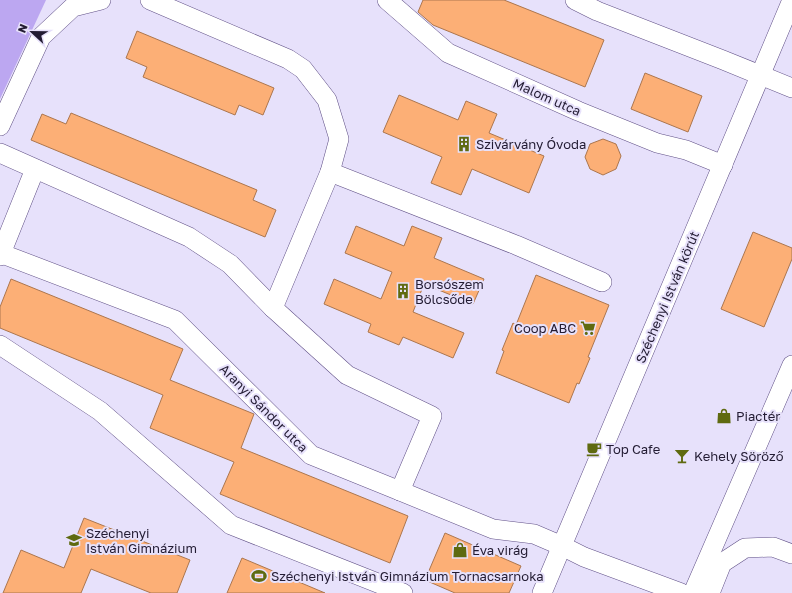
<svg xmlns="http://www.w3.org/2000/svg" width="792" height="593" viewBox="0 0 792 593" font-family="'Golos Text',sans-serif">
	<style>
		.green { fill: #bca7f1 }
		.building { fill: #fcaf76; stroke: #ac764e }
		.lines { fill: none; stroke-linecap: round; stroke-linejoin: round }
		.minor-casing { stroke: #615187; stroke-width: 20 }
		.minor { stroke: #fff; stroke-width: 19 }
		.labels { text-anchor: middle; dominant-baseline: central; stroke-width: 4; stroke-linejoin: round; paint-order: stroke }
		.street-label { font-size: 13px; fill: #231c33; stroke: #e7e1fb }
		.poi-label { font-size: 13px; fill: #231c33; stroke: #e7e1fb; text-anchor: start }
	</style>
	<rect width="100%" height="100%" fill="#e7e1fb"/>
	<polygon class="green" points="0,0 46,0 0,99"/>
	<g class="building">
		<polygon points="423,0 504,0 604,40 585,87 433,25 418,12"/>
		<polygon points="137,31 274,88 263,115 239,105 235,115 143,77 147,67 126,58"/>
		<polygon points="645,73 702,96 688,132 631,109"/>
		<polygon points="399,95 458,120 466,101 497,114 489,133 544,156 529,193 472,169 461,195 431,183 442,157 383,132"/>
		<polygon points="71,113 257,190 253,200 276,210 265,237 31,140 42,114 66,124"/>
		<polygon points="603,139 616,144 621,156 616,169 603,175 590,169 585,157 590,144"/>
		<polygon points="356,226 404,246 412,226 442,238 434,258 484,279 473,304 424,284 413,312 464,333 453,358 403,337 399,345 368,332 371,324 324,304 334,279 381,299 392,272 345,253"/>
		<polygon points="753,232 792,248 792,259 764,327 721,309"/>
		<polygon points="536,275 609,305 588,357 590,358 579,384 577,383 569,403 496,373 504,351 502,350 513,323 516,325"/>
		<polygon points="11,279 183,349 170,380 254,414 241,448 408,516 390,563 220,494 234,462 150,428 163,395 0,328 0,307"/>
		<polygon points="84,518 190,560 177,593 151,593 91,569 81,593 3,593 21,550 64,568"/>
		<polygon points="445,533 521,566 509,593 455,593 425,580"/>
		<polygon points="242,558 325,593 227,593"/>
	</g>
	<g class="lines">
		<g class="minor-casing">
			<g id="minor">
				<polyline points="150,0 288,59 303,69 327,100 339,139 330,172 273,308"/>
				<polyline points="387,0 448,53 578,111 657,143 686,150 723,165"/>
				<polyline points="575,0 597,11 723,60 792,88"/>
				<polyline points="0,126 41,37 73,7 101,0"/>
				<polyline points="0,153 189,237 230,264 273,308 347,375 432,416 400,491"/>
				<polyline points="330,172 516,245 602,282"/>
				<polyline points="0,253 175,320 311,455 400,491 493,529 534,534 562,546 584,557 681,593"/>
				<polyline points="0,256 35,169"/>
				<polyline points="0,345 100,411 231,525 403,593"/>
				<polyline points="542,593 792,0"/>
				<polyline points="693,593 792,365"/>
				<polyline points="710,593 722,563 745,548 773,547 792,554"/>
			</g>
		</g>
		<use href="#minor" class="minor"/>
	</g>
	<defs>
		<g id="building-bare" transform="scale(1.2)"><path d="M-4-6H4V6H1V3H-1V6H-4ZM-2.5-4.3h1.7v1.8h-1.7ZM.8-4.3h1.7v1.8H.8ZM-2.5-1h1.7V.8h-1.7ZM.8-1h1.7V.8H.8Z" fill="#5f6a10" stroke="#e7e1fb" stroke-width="2.5" paint-order="stroke"/></g>
		<g id="supermarket-bare" transform="scale(1.2)"><path d="M-6-5.5h2.5l.6 2H6L4.5 2H-2.5L-4.4-4H-6ZM-1.5 3.2a1.3 1.3 0 1 0 .1 0ZM3 3.2a1.3 1.3 0 1 0 .1 0Z" fill="#5f6a10" stroke="#e7e1fb" stroke-width="2.5" paint-order="stroke"/></g>
		<g id="shop-bare" transform="scale(1.2)"><path d="M-5-2.5h2.3a2.7 3.5 0 0 1 5.4 0H5L5.5 6h-11ZM-1.5-2.5h3a1.5 2.3 0 0 0-3 0Z" fill="#5f6a10" stroke="#e7e1fb" stroke-width="2.5" paint-order="stroke"/></g>
		<g id="cafe-bare" transform="scale(1.2)"><path d="M-5.5-4.5H6V0H3Q3 3.5 0 3.5H-2.5Q-5.5 3.5-5.5 0ZM3-3.2v2h1.7v-2ZM-6 4.5H4V6H-6Z" fill="#5f6a10" stroke="#e7e1fb" stroke-width="2.5" paint-order="stroke"/></g>
		<g id="bar-bare" transform="scale(1.2)"><path d="M-6-5H6L.8 .8V4.5H3.5V6h-7V4.5H-.8V.8Z" fill="#5f6a10" stroke="#e7e1fb" stroke-width="2.5" paint-order="stroke"/></g>
		<g id="school-bare" transform="scale(1.2)"><path d="M0-5L7-2L0 1L-7-2ZM-4 1L0 2.5L4 1V4Q0 6-4 4Z" fill="#5f6a10" stroke="#e7e1fb" stroke-width="2.5" paint-order="stroke"/></g>
		<g id="stadium-bare" transform="scale(1.2)"><path d="M0-5a6.5 5 0 1 0 0 10a6.5 5 0 1 0 0-10ZM-3.5-1.8h7v3.6h-7Z" fill="#5f6a10" stroke="#e7e1fb" stroke-width="2.5" paint-order="stroke"/></g>
	</defs>
	<g fill-rule="evenodd">
		<use href="#building-bare" x="464" y="144"/>
		<use href="#building-bare" x="403" y="291"/>
		<use href="#supermarket-bare" x="588" y="328"/>
		<use href="#shop-bare" x="724" y="416"/>
		<use href="#cafe-bare" x="594" y="449"/>
		<use href="#bar-bare" x="682" y="456"/>
		<use href="#school-bare" x="74" y="540"/>
		<use href="#shop-bare" x="460" y="550"/>
		<use href="#stadium-bare" x="259" y="576"/>
	</g>
	<g class="labels">
		<g class="street-label">
			<text transform="translate(547 97) rotate(24)">Malom utca</text>
			<text transform="translate(667 297) rotate(-67)">Széchenyi István körút</text>
			<text transform="translate(264 408) rotate(45)">Aranyi Sándor utca</text>
		</g>
		<g class="poi-label">
			<text x="476" y="144">Szivárvány Óvoda</text>
			<text x="415" y="284">Borsószem<tspan x="415" dy="15">Bölcsőde</tspan></text>
			<text x="576" y="328" text-anchor="end">Coop ABC</text>
			<text x="736" y="416">Piactér</text>
			<text x="606" y="449">Top Cafe</text>
			<text x="694" y="456">Kehely Söröző</text>
			<text x="86" y="533">Széchenyi<tspan x="86" dy="15">István Gimnázium</tspan></text>
			<text x="472" y="550">Éva virág</text>
			<text x="271" y="576">Széchenyi István Gimnázium Tornacsarnoka</text>
		</g>
	</g>
	<g transform="translate(32 32) rotate(292)" stroke="#e7e1fb" stroke-width="3" paint-order="stroke">
	<path d="M0-3L7 15L0 10L-7 15Z" fill="#231c33"/>
	<text y="-6" font-size="11" font-weight="bold" text-anchor="middle" fill="#231c33">N</text>
	</g>
</svg>
